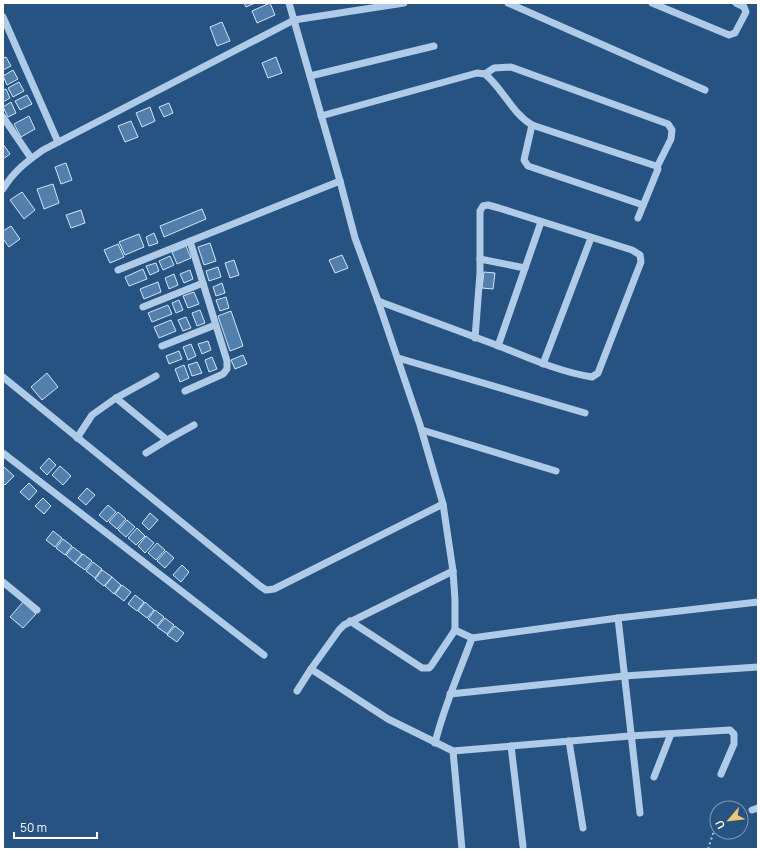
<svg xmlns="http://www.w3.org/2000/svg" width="761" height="852" viewBox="0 0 761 852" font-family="Manrope,sans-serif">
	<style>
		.building { fill: #537fac; stroke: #d3e4f6 }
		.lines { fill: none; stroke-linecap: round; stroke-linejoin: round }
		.path { stroke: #b0cbe7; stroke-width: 2; stroke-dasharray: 2 3; stroke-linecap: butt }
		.minor { stroke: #b0cbe7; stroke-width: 7 }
	</style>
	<rect width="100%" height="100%" fill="#275383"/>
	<g class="building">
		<polygon points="244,3 255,3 246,7"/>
		<polygon points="270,3 275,15 257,23 252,11"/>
		<polygon points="222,22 230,41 217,46 210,27"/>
		<polygon points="6,57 11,66 3,70 3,58"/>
		<polygon points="276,57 282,73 268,78 262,63"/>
		<polygon points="13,70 18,79 7,85 3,76"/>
		<polygon points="19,82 24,91 13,97 8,88"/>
		<polygon points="6,89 10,98 3,102 3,90"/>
		<polygon points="27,95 32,104 20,110 15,101"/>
		<polygon points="11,102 16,113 8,117 3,107"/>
		<polygon points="169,103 173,113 164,117 159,107"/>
		<polygon points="150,107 155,121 142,127 136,113"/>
		<polygon points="29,116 35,129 21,137 14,124"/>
		<polygon points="131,121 138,137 125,142 118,126"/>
		<polygon points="3,144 10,154 3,159"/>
		<polygon points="66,163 72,180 61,184 55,167"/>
		<polygon points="53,184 59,203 44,209 37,189"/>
		<polygon points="22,192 35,210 24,219 10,200"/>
		<polygon points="202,209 206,219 164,237 160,226"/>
		<polygon points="81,210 85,223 71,228 66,215"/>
		<polygon points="11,226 20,239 9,247 3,239 3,231"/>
		<polygon points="154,233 158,243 149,246 146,237"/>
		<polygon points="139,234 144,247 125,255 119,242"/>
		<polygon points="210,243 216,261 204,265 198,247"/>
		<polygon points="118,244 124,257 110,263 104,250"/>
		<polygon points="186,246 191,258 177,264 172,252"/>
		<polygon points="342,255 348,268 335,273 329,260"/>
		<polygon points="170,256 174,265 163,270 159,261"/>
		<polygon points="234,260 239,275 230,278 225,263"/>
		<polygon points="156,263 159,271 150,275 146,266"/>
		<polygon points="218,267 221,277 209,281 206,271"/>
		<polygon points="143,269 147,279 129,286 125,277"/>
		<polygon points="190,270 193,279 184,283 180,274"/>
		<polygon points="484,272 495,273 493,289 482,288"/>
		<polygon points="174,274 178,285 169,289 165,278"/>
		<polygon points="158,282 161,292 144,299 140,289"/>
		<polygon points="222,283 225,293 216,296 213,287"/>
		<polygon points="194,292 199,304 188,308 183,296"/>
		<polygon points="226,297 229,308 220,311 216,300"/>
		<polygon points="179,300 183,310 176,313 172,303"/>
		<polygon points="168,305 172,314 152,322 148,313"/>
		<polygon points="200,310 205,323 197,326 192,313"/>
		<polygon points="231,311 243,346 230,351 218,316"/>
		<polygon points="186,317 191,328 183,331 178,320"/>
		<polygon points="171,320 176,331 159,338 154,327"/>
		<polygon points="208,341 211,350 202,354 198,344"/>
		<polygon points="191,344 196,356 188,360 183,347"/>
		<polygon points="179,351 182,359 169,364 166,356"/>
		<polygon points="243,355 247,364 235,369 231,360"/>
		<polygon points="212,357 217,369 209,372 205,360"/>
		<polygon points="197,362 202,373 192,376 188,365"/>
		<polygon points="184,365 189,378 180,382 175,369"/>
		<polygon points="47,373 58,387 42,400 31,387"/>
		<polygon points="49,458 56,465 47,475 40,468"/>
		<polygon points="3,466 14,476 5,485 3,483"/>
		<polygon points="60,466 71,476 63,485 52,475"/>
		<polygon points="29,483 37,491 29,500 20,492"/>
		<polygon points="87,488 95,495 86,505 78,498"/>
		<polygon points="43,498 51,506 44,514 35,506"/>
		<polygon points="108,505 116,512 107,522 99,515"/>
		<polygon points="118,512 126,519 117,529 109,522"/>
		<polygon points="150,513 158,520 149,530 142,523"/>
		<polygon points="127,520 135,527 126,537 118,530"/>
		<polygon points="137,528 145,536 136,545 128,538"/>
		<polygon points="53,531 62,538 55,547 46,540"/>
		<polygon points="146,536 154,543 145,553 138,546"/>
		<polygon points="63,539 72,546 65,555 56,548"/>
		<polygon points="157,543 165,550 156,560 148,553"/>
		<polygon points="73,547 82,554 75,563 66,555"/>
		<polygon points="166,551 174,558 165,568 157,561"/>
		<polygon points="83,554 92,561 85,570 75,563"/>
		<polygon points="93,562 102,569 95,578 86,571"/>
		<polygon points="182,565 189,572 181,582 173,575"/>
		<polygon points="102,570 112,577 104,586 95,579"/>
		<polygon points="112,577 121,585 114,594 105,586"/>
		<polygon points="122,585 131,592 124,601 115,594"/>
		<polygon points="135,595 144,602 137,611 128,604"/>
		<polygon points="23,602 36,614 23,628 10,617"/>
		<polygon points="145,602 154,610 147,618 138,611"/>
		<polygon points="155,610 164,617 157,626 148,619"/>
		<polygon points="165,618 174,625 167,634 157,627"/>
		<polygon points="175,626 184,633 177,642 167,635"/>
	</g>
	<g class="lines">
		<polyline class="path" points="708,849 716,825"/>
		<g class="minor">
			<polyline points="289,3 340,181 355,238 378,301 420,425 443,504 453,571 455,600 455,630 472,638 618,618 758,602"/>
			<polyline points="508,3 705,90"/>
			<polyline points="652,3 729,35 735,33 746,12 744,7 736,3"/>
			<polyline points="3,17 58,142"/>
			<polyline points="485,74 494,68 511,67 668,124 672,130 671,139 657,167"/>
			<polyline points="310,76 434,46"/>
			<path d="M321 116 477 73 485 74C503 89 512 113 532 125L656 166 658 169 638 218"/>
			<polyline points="3,117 31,158"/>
			<polyline points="532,125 524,160 528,166 643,205"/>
			<path d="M3 189C14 171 26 162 43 150L294 20 404 3"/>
			<polyline points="480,259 525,268"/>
			<polyline points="118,270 340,181"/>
			<path d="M378 301C418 316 459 331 499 346 529 358 560 372 592 377L598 373 641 262 640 255 632 250 499 208 488 205 483 206 480 211V273L475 338"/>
			<polyline points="143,307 203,283"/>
			<polyline points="162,346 215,325"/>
			<polyline points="498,346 541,222"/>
			<polyline points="398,358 585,413"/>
			<polyline points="543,364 591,238"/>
			<polyline points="3,377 260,586 266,590 274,589 443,504"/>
			<polyline points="185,391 223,374 227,369 227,361 190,241"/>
			<polyline points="116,398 167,440 146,453"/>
			<polyline points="422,430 556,471"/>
			<polyline points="77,438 92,415 116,398 156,376"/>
			<polyline points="167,440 194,425"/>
			<polyline points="3,453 264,655"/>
			<polyline points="3,582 37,610"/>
			<polyline points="618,618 640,813"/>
			<polyline points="350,621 422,668 429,668 431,666 455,630"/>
			<polyline points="311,669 388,719 453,751 630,736 730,730 734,734 734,744 721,774"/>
			<polyline points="297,691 311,669 339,630 344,625 453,571"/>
			<polyline points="450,694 624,676 758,667"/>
			<polyline points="569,741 583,828"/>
			<path d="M435 743C444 706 459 673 472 638"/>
			<polyline points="511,746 523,846"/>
			<polyline points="453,751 462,849"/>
			<polyline points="654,777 671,734"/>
			<polyline points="752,810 758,808"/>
		</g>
	</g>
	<rect width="761" height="852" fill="none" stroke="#ffffff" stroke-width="8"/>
	<g transform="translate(729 820) rotate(242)"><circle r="19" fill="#275383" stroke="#7d98b5"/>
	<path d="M0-3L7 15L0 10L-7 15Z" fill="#efc675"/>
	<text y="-6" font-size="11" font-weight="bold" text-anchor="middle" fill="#ffffff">U</text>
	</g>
	<path d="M14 832v6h83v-6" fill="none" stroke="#ffffff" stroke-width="2"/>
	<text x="20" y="832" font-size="12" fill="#ffffff" stroke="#275383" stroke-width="3" paint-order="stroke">50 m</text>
</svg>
